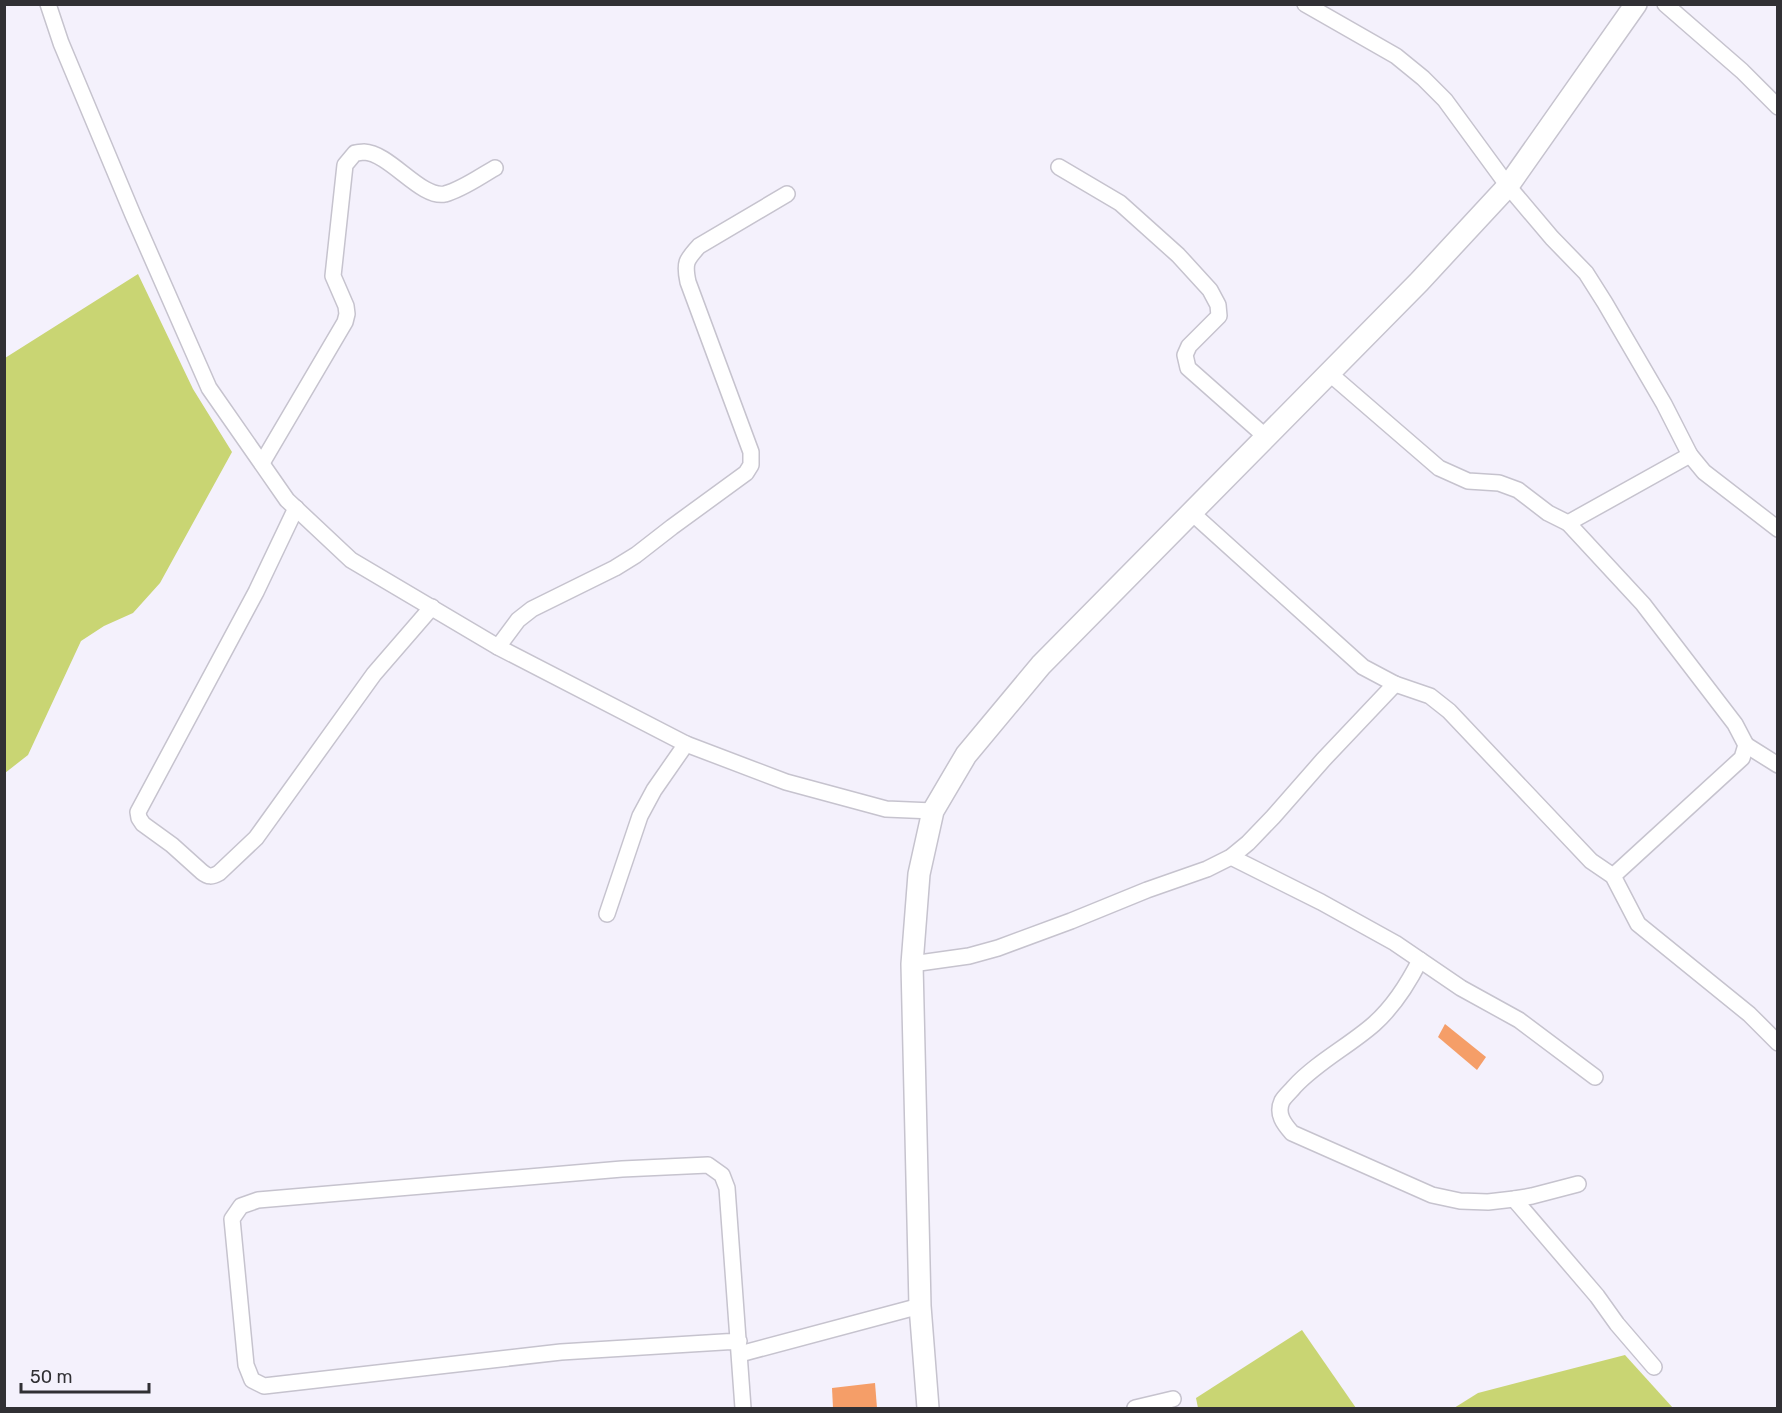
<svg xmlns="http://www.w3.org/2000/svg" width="1782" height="1413" viewBox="0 0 1782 1413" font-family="Rubik,sans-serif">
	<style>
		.green { fill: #c9d573 }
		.building { fill: #f59e68 }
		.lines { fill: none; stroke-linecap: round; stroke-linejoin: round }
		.street-casing { stroke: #c6c3ce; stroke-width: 18 }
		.secondary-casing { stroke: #c6c3ce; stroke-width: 24 }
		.street { stroke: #fff; stroke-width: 15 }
		.secondary { stroke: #fff; stroke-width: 21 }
	</style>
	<rect width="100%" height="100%" fill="#f4f1fc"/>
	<g class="green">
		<polygon points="138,274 193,389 232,452 160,583 133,613 104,626 81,641 28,755 5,773 5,358"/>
		<polygon points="1302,1330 1356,1408 1198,1408 1196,1398"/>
		<polygon points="1625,1355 1673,1408 1454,1408 1478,1393"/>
	</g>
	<g class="building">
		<polygon points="1445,1024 1486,1057 1477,1070 1438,1037"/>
		<polygon points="875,1383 877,1408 833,1408 832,1388"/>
	</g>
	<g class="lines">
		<g class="street-casing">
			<g id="street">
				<polyline points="48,4 61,43 133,215 209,388 287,500 351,560 498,647 686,744 786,782 886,809 933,811"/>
				<polyline points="1305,4 1396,56 1423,78 1445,100 1508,186 1552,238 1586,273 1605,303 1664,404 1690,455 1704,472 1778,529"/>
				<polyline points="1665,4 1742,71 1778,107"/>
				<polyline points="1059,167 1120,203 1178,255 1210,290 1218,305 1219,316 1189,346 1185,355 1188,368 1266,437"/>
				<polyline points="1329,373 1439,468 1468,481 1499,483 1518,490 1548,513 1568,523 1690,455"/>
				<path d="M262 463 345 322 347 314 346 306 333 276 345 165 355 153C358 153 361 152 364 152 390 153 421 199 445 194 463 189 479 177 495 168"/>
				<path d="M296 508 256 592 138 812 139 818 143 824 172 845 202 872C208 877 212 877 219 873L256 838 374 674 432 607"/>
				<polyline points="1192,513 1363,667 1395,684 1430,696 1449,711 1591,861 1613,876 1638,924 1749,1014 1778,1043"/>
				<polyline points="1568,523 1643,604 1735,724 1746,745 1742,758 1613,876"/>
				<path d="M498 647 518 620 532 609 615 568 636 555 672 527 746 473 751 465V452L688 282C684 263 686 260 699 246L787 194"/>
				<polyline points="1746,745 1778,765"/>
				<polyline points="1231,857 1321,902 1395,943 1461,988 1519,1020 1595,1077"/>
				<polyline points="607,914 640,816 654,790 686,744"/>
				<path d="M1420 960C1408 984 1394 1006 1374 1024 1349 1046 1317 1062 1294 1087 1291 1091 1285 1096 1282 1101 1276 1114 1284 1124 1292 1133L1432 1195 1460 1201 1488 1202 1514 1199 1532 1196 1578 1184"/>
				<polyline points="912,964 969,956 998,948 1071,921 1147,890 1207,869 1231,857 1248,843 1273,817 1323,760 1395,684"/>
				<polyline points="1514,1199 1597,1296 1617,1324 1654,1367"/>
				<polyline points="739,1341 561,1352 264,1386 252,1380 246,1365 232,1219 241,1206 258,1200 622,1169 708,1165 722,1175 727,1188 743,1408"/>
				<polyline points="740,1354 920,1306"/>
				<polyline points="1135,1408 1173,1399"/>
			</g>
		</g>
		<g class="secondary-casing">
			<polyline id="secondary" points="928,1408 920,1306 912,964 919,874 933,811 966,755 1041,665 1419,282 1508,186 1636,4"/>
		</g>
		<use href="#street" class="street"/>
		<use href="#secondary" class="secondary"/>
	</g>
	<rect width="1782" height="1413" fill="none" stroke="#313034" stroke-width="12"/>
	<path d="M21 1383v9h128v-9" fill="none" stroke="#313034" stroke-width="3"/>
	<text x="30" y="1383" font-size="18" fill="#313034" stroke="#f4f1fc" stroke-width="4.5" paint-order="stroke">50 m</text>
</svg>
